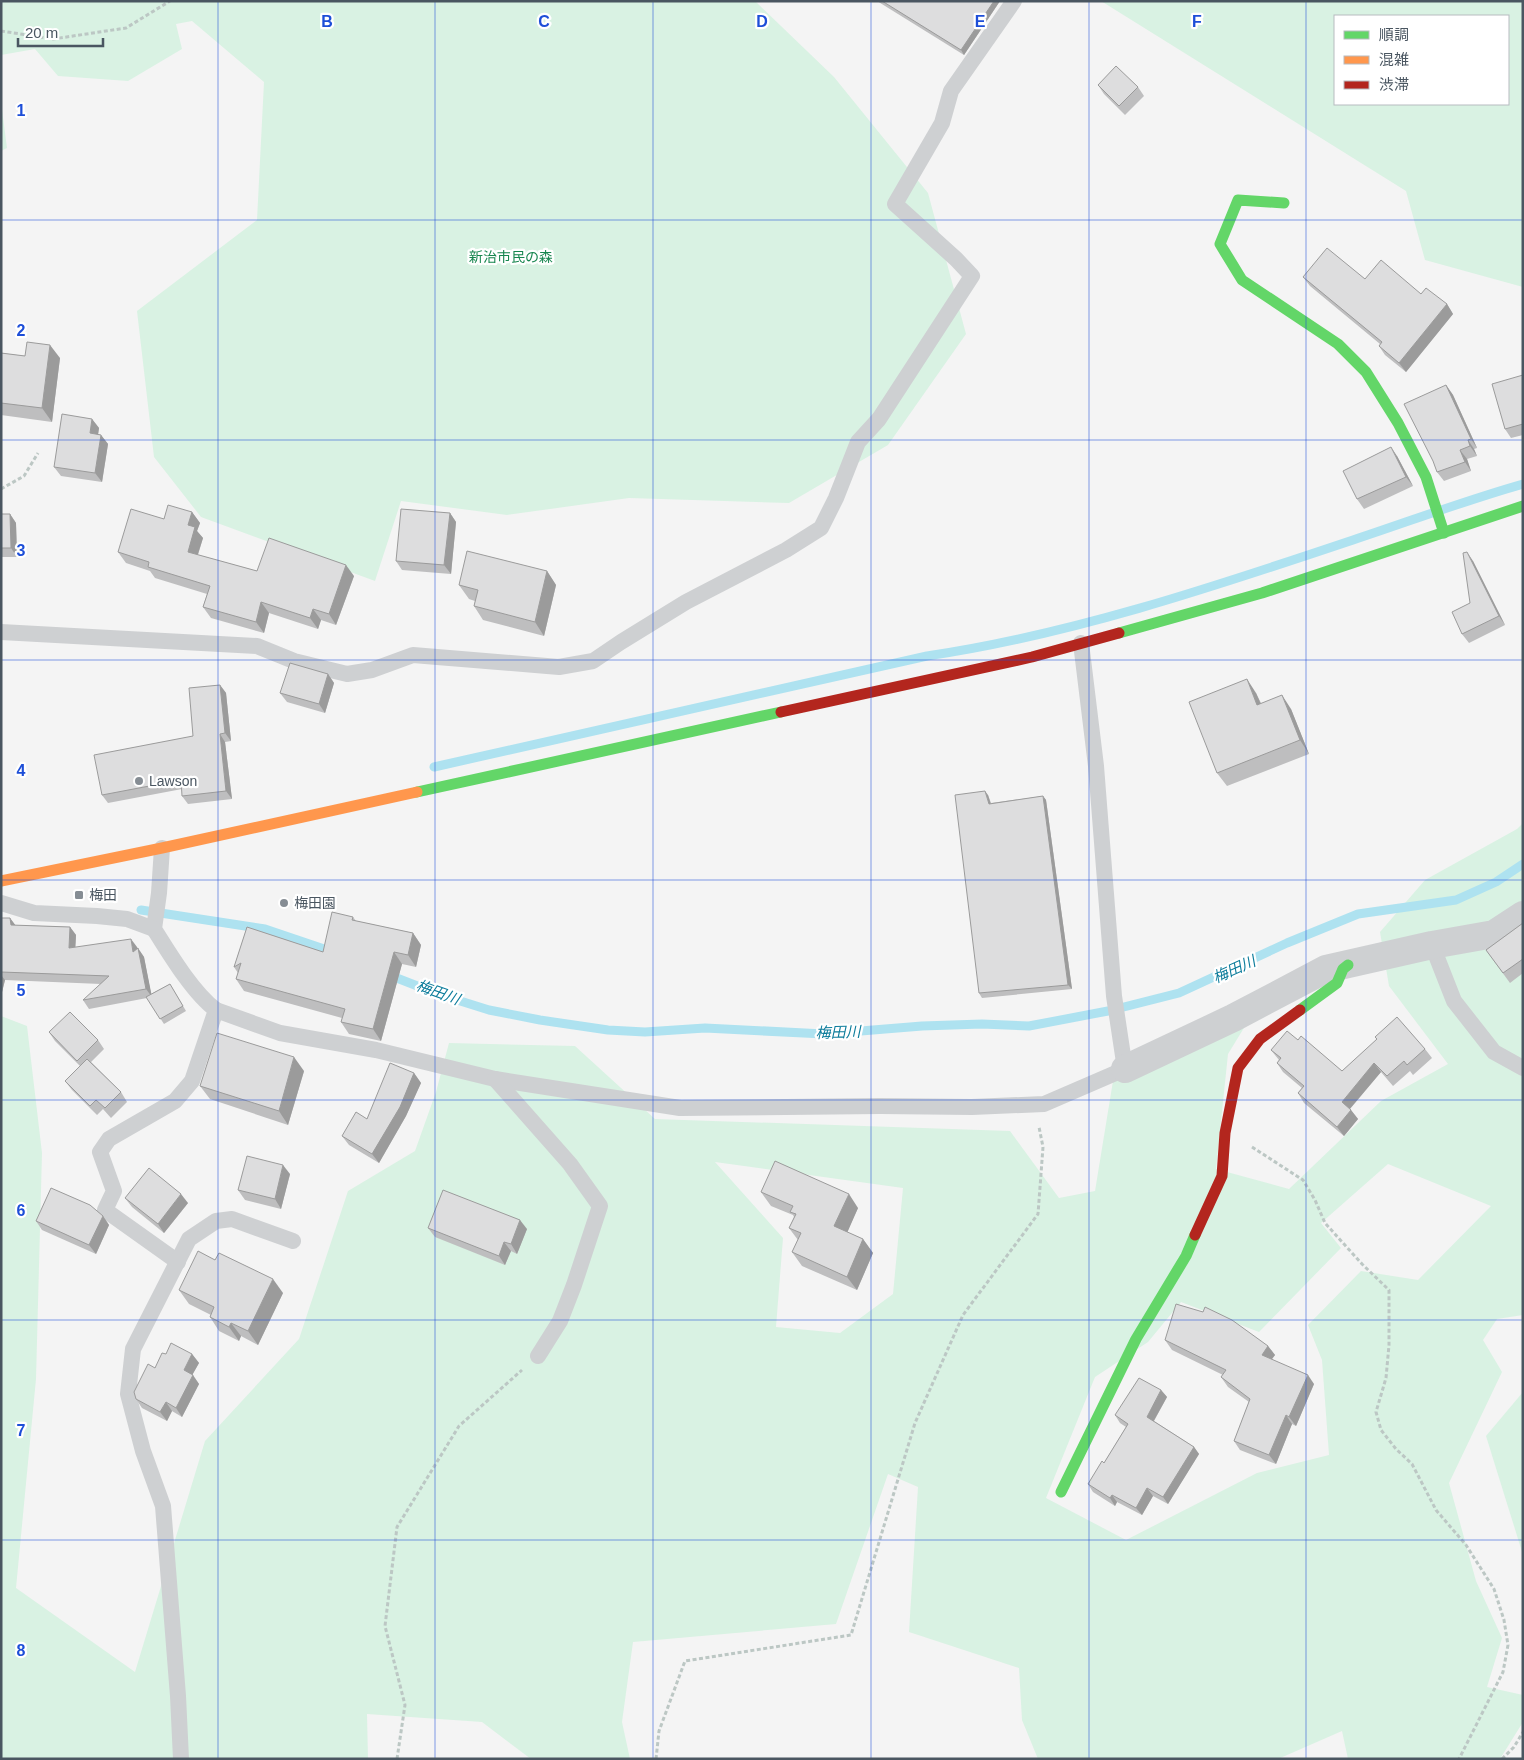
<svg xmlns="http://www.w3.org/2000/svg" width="1524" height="1760" viewBox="0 0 1524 1760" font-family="Arial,'Noto Sans JP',sans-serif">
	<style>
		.green { fill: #d9f2e3; fill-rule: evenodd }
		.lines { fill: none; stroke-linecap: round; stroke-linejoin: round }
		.stream { stroke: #aee2f0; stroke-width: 9 }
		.path { stroke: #bcc7c4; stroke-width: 3; stroke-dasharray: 4 2.5; stroke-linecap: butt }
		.lane { stroke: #ced0d2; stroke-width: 16 }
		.street { stroke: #ced0d2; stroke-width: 28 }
		.fast { stroke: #63d668; stroke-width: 11 }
		.slow { stroke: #ff974d; stroke-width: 11 }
		.jam { stroke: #b3261e; stroke-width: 11 }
		.wall { fill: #bebebf }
		.shaded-wall { fill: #9b9b9b }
		.building { fill: #ddddde; stroke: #9b9b9b }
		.grid { fill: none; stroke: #1d4ed8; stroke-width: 1; stroke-opacity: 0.55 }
		.poi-dot { fill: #868d94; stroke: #fff; stroke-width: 2 }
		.labels { text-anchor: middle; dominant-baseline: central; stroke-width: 4.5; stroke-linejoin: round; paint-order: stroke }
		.park-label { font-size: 14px; fill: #17864f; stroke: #fff }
		.poi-label { font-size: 14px; fill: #4a5661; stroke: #fff; text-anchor: start }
		.water-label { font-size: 15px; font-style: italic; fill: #0c7c9b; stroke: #fff }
		.grid-label { font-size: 16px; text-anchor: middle; font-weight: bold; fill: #1d4ed8; stroke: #fff; stroke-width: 4.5; stroke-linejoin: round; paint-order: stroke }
	</style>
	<rect width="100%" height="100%" fill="#f4f4f4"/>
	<g class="green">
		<polygon points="1,1 755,1 834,77 928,193 966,334 888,445 789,503 629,498 507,515 401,501 375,581 201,517 154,457 137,311 257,220 264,82 192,21 176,24 182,49 128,81 58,76 35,49 1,55"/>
		<path d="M1101 1H1523V287L1425 260 1406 191ZM1508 16V104H1335V16Z"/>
		<polygon points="1,102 7,148 1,151"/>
		<path d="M1523 823V1315L1497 1319 1483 1340 1502 1372 1449 1483 1476 1581 1502 1638 1487 1687 1523 1695V1722L1500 1759H1348L1342 1731 1278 1759H1038L1022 1720 1019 1668 909 1632 918 1487 888 1474 836 1624 633 1642 622 1722 630 1759H531L482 1722 367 1714 368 1759H1V1016L27 1026 42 1153 36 1379 16 1588 135 1672 205 1441 299 1339 348 1191 415 1151 436 1092 449 1043 575 1046 655 1119 1010 1131 1059 1198 1095 1191 1113 1081 1250 1018 1228 1054 1216 1169 1289 1189 1381 1101 1448 1064 1389 986 1380 932 1425 880 1517 829ZM715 1162 903 1188 893 1294 840 1333 776 1327 783 1238ZM1388 1164 1491 1206 1418 1280 1361 1271 1308 1325 1322 1360 1329 1455 1257 1473 1126 1540 1046 1498 1095 1377 1148 1342 1181 1302 1259 1332 1341 1248 1321 1223Z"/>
		<polygon points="1523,1392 1523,1555 1486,1436"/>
	</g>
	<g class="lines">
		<g class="stream">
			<path d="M434 767 927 656C1069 635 1210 588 1347 542 1405 523 1463 501 1523 484"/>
			<polyline points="141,910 265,929 333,952"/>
			<polyline points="389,975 438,994 489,1010 540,1020 608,1030 645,1032 705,1028 824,1034 922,1026 982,1024 1029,1026 1108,1011 1179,993 1287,943 1358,914 1456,900 1496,882 1523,864"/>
		</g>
		<g class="path">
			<polyline points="1,31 53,39 126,28 170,1"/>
			<polyline points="1,489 24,476 38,453"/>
			<polyline points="1252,1147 1303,1180 1315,1200 1325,1223 1362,1264 1389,1290 1389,1345 1386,1378 1376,1412 1381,1430 1396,1449 1412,1464 1436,1510 1466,1545 1494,1589 1504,1620 1508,1645 1503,1672 1459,1759"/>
			<polyline points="397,1759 405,1705 385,1626 397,1527 459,1426 522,1370"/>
			<polyline points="656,1759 659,1731 685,1661 851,1635 915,1423 963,1315 1038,1214 1043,1147 1039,1127"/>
			<polyline points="1502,1759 1514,1747 1523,1732"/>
		</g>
		<g class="lane">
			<polyline points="1,632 257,646 294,661 347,674 372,670 413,655 559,667 593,661 621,642 686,602 786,550 821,528 836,498 858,442 879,419 972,276 956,259 895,204 942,123 951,91 1014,1"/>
			<path d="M162 848 159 893 154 929C169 953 193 993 216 1010L192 1081 175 1101 109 1139 100 1152 114 1191 105 1210 178 1262"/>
			<polyline points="1,903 34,913 97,916 127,919 154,929"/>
			<polyline points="1432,945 1454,1001 1494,1052 1523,1068"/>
			<polyline points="216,1010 280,1033 376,1050 495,1079 680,1108 880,1106 972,1107 1044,1104 1125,1069 1114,996 1096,766 1081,643"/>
			<polyline points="495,1079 570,1164 600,1206 574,1285 560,1321 538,1356"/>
			<polyline points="181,1759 178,1696 163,1506 143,1451 128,1394 133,1349 189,1239 216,1221 232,1219 293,1241"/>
		</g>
		<polyline class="street" points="1125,1069 1233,1018 1326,969 1432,945 1494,934 1523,915"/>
		<g class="fast">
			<polyline points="1284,203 1238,200 1220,244 1242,280 1338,344 1366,372 1398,423 1426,477 1444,533"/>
			<polyline points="1119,633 1262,593 1523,506"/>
			<polyline points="417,792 781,712"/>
			<polyline points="1300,1010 1337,983 1343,969 1348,965"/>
			<polyline points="1061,1492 1136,1339 1186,1256 1195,1235"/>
		</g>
		<polyline class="slow" points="1,881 162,848 417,792"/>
		<g class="jam">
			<polyline points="781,712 1032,657 1119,633"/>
			<polyline points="1195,1235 1222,1176 1225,1133 1238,1068 1260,1039 1300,1010"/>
		</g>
	</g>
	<g class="wall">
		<polygon points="877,1 1000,1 964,55"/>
		<polygon points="1098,85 1138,87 1144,96 1125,115 1104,94"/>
		<polygon points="1303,277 1365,279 1421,294 1447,304 1453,314 1406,372 1385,355 1379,346 1380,344 1310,286"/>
		<polygon points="1,353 25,356 60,358 52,422 1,415"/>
		<polygon points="1523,375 1523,435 1511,438 1505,429"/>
		<polygon points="1446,385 1453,395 1477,448 1474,449 1477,456 1467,459 1471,471 1444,481 1437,472"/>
		<polygon points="92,419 99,428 98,434 101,435 108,444 102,482 61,476 54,467"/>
		<polygon points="1397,456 1413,486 1364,509 1357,499"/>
		<polygon points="192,512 200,523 197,531 203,538 198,555 257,571 354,576 336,625 321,620 318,629 269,613 264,633 211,618 203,607 207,594 155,578 150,571 126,563 118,552 164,519"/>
		<polygon points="450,513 456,522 451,574 402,570 396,561"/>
		<polygon points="1,514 10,514 16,523 17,557 1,557"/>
		<polygon points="1473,561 1505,625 1469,643 1462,634 1470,603"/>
		<polygon points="547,571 556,585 544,636 483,620 474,606 475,601 469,599 459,585"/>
		<polygon points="328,674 334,683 325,713 287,702 280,693"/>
		<polygon points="220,685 226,693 231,741 225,742 232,799 188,804 182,796 182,789 108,803 102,795 193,736"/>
		<polygon points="1256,693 1261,703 1291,709 1309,754 1227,786 1217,773"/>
		<polygon points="988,795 991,803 1043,796 1046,800 1072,989 982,998 979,993"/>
		<polygon points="353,917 356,921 413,933 421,945 416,967 402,964 381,1041 349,1034 341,1022 342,1018 244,991 236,979 238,973 234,967 247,927 323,952"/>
		<polygon points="1,918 10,918 15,925 70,927 76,935 75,947 137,947 138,949 144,957 151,994 170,984 186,1011 164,1024 147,998 89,1009 83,1000 101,984 5,980 1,996"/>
		<polygon points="1523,923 1523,973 1510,983 1486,950"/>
		<polygon points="49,1032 98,1040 104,1049 91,1062 121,1092 127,1102 111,1118 103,1109 97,1115 72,1090 65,1081 80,1066 55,1041"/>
		<polygon points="1375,1037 1425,1049 1432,1058 1413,1075 1410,1071 1393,1086 1381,1072 1350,1109 1358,1119 1344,1136 1304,1103 1298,1093 1302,1088 1283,1072 1277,1063 1279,1060 1271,1050 1298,1040 1342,1071 1377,1040"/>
		<polygon points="304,1071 288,1125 210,1099 200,1086"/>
		<polygon points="414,1073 421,1083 406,1116 379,1163 349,1145 342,1136 367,1119"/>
		<polygon points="290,1174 281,1209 245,1200 238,1190"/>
		<polygon points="761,1192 858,1208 847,1232 863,1239 873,1253 857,1290 802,1266 792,1252 798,1240 789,1228 794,1217 793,1215 771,1206"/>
		<polygon points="125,1198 188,1203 164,1233 132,1207"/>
		<polygon points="103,1216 109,1225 96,1254 42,1230 36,1221"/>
		<polygon points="428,1228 527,1229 517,1254 511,1251 505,1265 435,1237"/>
		<polygon points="179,1290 283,1293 258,1345 241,1336 239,1341 219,1331 210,1317 211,1315 189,1304"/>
		<polygon points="1165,1340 1268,1346 1275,1355 1272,1359 1314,1384 1296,1426 1292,1424 1276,1464 1240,1450 1234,1441 1249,1402 1228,1387 1221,1377 1223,1375 1172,1350"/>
		<polygon points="166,1354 192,1354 199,1363 192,1375 199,1384 182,1417 172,1411 167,1421 142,1408 136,1399 155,1368"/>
		<polygon points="1161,1390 1167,1397 1154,1421 1194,1447 1199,1454 1168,1504 1153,1496 1142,1515 1117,1502 1115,1506 1093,1492 1088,1484 1104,1463 1126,1427 1120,1423 1115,1415"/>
	</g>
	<g class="shaded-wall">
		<polygon points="994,1 1000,1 964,55 961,50"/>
		<polygon points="1447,304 1453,314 1406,372 1399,363"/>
		<polygon points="50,345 60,358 52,422 42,408"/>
		<polygon points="1446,385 1453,395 1477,448 1471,439"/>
		<polygon points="92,419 99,428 97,442 90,433"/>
		<polygon points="101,435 108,444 102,482 95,473"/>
		<polygon points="1468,440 1474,449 1477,456 1470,446"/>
		<polygon points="1391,447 1397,456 1413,486 1406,477"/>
		<polygon points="1460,450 1467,459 1471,471 1465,462"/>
		<polygon points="192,512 200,523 197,531 203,538 195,563 188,552 188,525"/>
		<polygon points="450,513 456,522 451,574 444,565"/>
		<polygon points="10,514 16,523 17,557 11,548"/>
		<polygon points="1467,552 1473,561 1505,625 1499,616"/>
		<polygon points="346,565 354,576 336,625 329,614"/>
		<polygon points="547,571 556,585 544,636 535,622"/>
		<polygon points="261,602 269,613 264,633 256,622"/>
		<polygon points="313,609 321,620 318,629 310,618"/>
		<polygon points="328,674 334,683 325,713 319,704"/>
		<polygon points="1247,679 1256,693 1267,718 1257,705"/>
		<polygon points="220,685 226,693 231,741 225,733"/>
		<polygon points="1282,695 1291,709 1309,754 1300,740"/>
		<polygon points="220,734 225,742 232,799 226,791"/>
		<polygon points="985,791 988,795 992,808 989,804"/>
		<polygon points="1043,796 1046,800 1072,989 1068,985"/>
		<polygon points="10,918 16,926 11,925"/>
		<polygon points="70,927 76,935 75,956 69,948"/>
		<polygon points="413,933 421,945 416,967 408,955"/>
		<polygon points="131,939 137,947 139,961 133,952"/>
		<polygon points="138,948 144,957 152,997 146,989"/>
		<polygon points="394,952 402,964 381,1041 373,1029"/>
		<polygon points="1,975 5,980 1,996"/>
		<polygon points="294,1057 304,1071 288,1125 279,1111"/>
		<polygon points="1374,1063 1381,1072 1348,1111 1342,1102"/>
		<polygon points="414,1073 421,1083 406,1116 379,1163 372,1154"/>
		<polygon points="1351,1110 1358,1119 1344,1136 1337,1127"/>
		<polygon points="283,1165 290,1174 281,1209 275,1199"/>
		<polygon points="181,1194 188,1203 164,1233 158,1224"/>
		<polygon points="849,1194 858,1208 844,1240 834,1226"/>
		<polygon points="103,1216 109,1225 96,1254 89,1245"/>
		<polygon points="520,1220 527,1229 517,1254 511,1244"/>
		<polygon points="863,1239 873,1253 857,1290 847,1277"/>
		<polygon points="504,1242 511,1251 505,1265 499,1256"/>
		<polygon points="273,1279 283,1293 258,1345 248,1331"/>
		<polygon points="231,1323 241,1336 239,1341 229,1327"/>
		<polygon points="1268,1346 1275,1355 1268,1364 1262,1355"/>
		<polygon points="192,1354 199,1363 190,1379 184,1370"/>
		<polygon points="193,1375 199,1384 182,1417 176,1408"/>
		<polygon points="1308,1375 1314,1384 1296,1426 1289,1417"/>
		<polygon points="1161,1390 1167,1397 1152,1424 1147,1417"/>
		<polygon points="166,1402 172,1411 167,1421 160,1412"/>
		<polygon points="1286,1415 1292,1424 1276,1464 1269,1455"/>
		<polygon points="1194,1447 1199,1454 1168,1504 1163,1497"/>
		<polygon points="1147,1488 1153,1496 1142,1515 1136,1508"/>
		<polygon points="1112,1495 1117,1502 1115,1506 1110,1498"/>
	</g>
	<g class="building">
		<polygon points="882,1 994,1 961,50"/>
		<polygon points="1116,66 1138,87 1119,106 1098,85"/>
		<polygon points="1327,248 1365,279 1381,260 1421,294 1426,288 1447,304 1399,363 1379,346 1382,342 1303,277"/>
		<polygon points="27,342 50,345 42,408 1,403 1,353 25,356"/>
		<polygon points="1523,375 1523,424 1505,429 1492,384"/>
		<polygon points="1446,385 1471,439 1468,440 1470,446 1460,450 1465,462 1437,472 1433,461 1404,404"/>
		<polygon points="62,414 92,419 90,433 101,435 95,473 54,467"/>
		<polygon points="1391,447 1406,477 1357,499 1343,471"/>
		<polygon points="168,505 192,512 188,525 195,527 188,552 257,571 269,538 346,565 329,614 313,609 310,618 261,602 256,622 203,607 210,586 148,567 149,562 118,552 131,509 164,519"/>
		<polygon points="401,509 450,513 444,565 396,561"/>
		<polygon points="1,514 10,514 11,548 1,548"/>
		<polygon points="467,551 547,571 535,622 474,606 478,590 459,585"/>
		<polygon points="1467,552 1499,616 1462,634 1452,612 1470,603 1463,553"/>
		<polygon points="290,663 328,674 319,704 280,693"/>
		<polygon points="1247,679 1257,705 1282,695 1300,740 1217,773 1189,702"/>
		<polygon points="220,685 225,733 220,734 226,791 182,796 181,780 102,795 94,755 193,736 189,688"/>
		<polygon points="985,791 989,804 1043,796 1068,985 979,993 955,795"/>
		<polygon points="332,912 353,917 352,920 413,933 408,955 394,952 373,1029 341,1022 345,1009 236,979 241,963 234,967 247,927 323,952"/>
		<polygon points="1,918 10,918 11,925 70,927 69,948 131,939 133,952 138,948 146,989 83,1000 109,976 1,972"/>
		<polygon points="1523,923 1523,959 1503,973 1486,950"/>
		<polygon points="170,984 183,1006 160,1019 146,997"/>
		<polygon points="70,1012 98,1040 77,1061 49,1032"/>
		<polygon points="1397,1017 1425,1049 1407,1065 1404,1061 1387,1076 1374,1063 1342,1102 1351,1110 1337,1127 1298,1093 1304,1086 1277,1063 1281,1058 1271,1050 1287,1031 1298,1040 1301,1036 1342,1071 1377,1039 1375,1037"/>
		<polygon points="217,1033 294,1057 279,1111 200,1086"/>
		<polygon points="87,1059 121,1092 105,1108 96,1100 90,1106 65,1081"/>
		<polygon points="390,1063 414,1073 400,1107 372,1154 342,1136 356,1112 367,1119"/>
		<polygon points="247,1156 283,1165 275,1199 238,1190"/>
		<polygon points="775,1161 849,1194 834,1226 863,1239 847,1277 792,1252 801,1233 789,1228 796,1214 790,1212 793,1206 761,1192"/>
		<polygon points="149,1168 181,1194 158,1224 125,1198"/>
		<polygon points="51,1188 90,1205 103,1216 89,1245 36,1221"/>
		<polygon points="443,1190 520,1220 511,1244 504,1242 499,1256 428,1228"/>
		<polygon points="198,1251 215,1260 219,1253 273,1279 248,1331 231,1323 229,1327 210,1317 214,1307 179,1290"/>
		<polygon points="1176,1304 1203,1312 1205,1307 1232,1320 1268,1346 1262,1355 1308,1375 1289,1417 1286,1415 1269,1455 1234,1441 1250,1399 1221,1377 1226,1370 1165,1340"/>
		<polygon points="171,1343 192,1354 184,1370 193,1375 176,1408 166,1402 160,1412 136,1399 134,1392 148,1364 155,1368 162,1353 166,1354"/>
		<polygon points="1139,1378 1161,1390 1147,1417 1194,1447 1163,1497 1147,1488 1136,1508 1112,1495 1110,1498 1088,1484 1102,1461 1104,1463 1128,1424 1115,1415"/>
	</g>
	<path class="grid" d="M218 1V1759M435 1V1759M653 1V1759M871 1V1759M1089 1V1759M1306 1V1759M1 220H1523M1 440H1523M1 660H1523M1 880H1523M1 1100H1523M1 1320H1523M1 1540H1523"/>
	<g class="poi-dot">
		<circle cx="139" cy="781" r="5"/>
		<rect x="74" y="890" width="10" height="10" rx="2.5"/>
		<circle cx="284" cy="903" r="5"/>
	</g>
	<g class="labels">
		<g class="park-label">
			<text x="511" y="257">新治市民の森</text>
		</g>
		<g class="poi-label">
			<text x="149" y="781">Lawson</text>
			<text x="89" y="895">梅田</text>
			<text x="294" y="903">梅田園</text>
		</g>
		<g class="water-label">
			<text transform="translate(1234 969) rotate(-24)">梅田川</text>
			<text transform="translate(438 992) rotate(20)">梅田川</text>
			<text transform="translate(838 1032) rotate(-2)">梅田川</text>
		</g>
	</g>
	<g class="grid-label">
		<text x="327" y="27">B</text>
		<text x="544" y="27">C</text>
		<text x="762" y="27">D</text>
		<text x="980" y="27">E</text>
		<text x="1197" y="27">F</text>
		<text x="21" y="116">1</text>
		<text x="21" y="336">2</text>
		<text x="21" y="556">3</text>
		<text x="21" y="776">4</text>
		<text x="21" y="996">5</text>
		<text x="21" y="1216">6</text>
		<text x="21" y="1436">7</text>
		<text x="21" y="1656">8</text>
	</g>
	<rect width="1524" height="1760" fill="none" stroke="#4a5661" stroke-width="5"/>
	<rect x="1334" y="15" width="175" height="90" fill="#ffffff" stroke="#b7bbc0"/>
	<rect x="1344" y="31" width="25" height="8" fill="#63d668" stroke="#b7bbc0"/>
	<text x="1379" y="40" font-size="15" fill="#4a5661">順調</text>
	<rect x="1344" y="56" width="25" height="8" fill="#ff974d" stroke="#b7bbc0"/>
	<text x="1379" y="65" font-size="15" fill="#4a5661">混雑</text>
	<rect x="1344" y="81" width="25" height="8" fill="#b3261e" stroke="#b7bbc0"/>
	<text x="1379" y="90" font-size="15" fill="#4a5661">渋滞</text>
	<path d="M18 38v8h85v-8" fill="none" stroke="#4a5661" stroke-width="2.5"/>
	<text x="25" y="38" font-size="15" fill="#4a5661" stroke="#ffffff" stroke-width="4" paint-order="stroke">20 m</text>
</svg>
